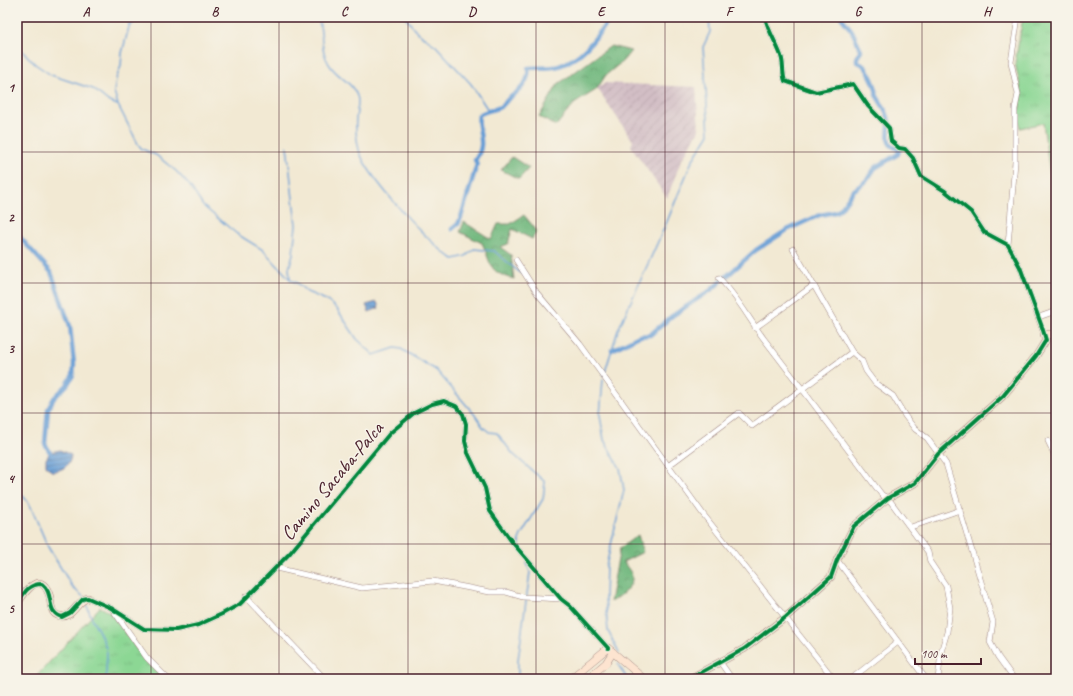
<svg xmlns="http://www.w3.org/2000/svg" width="1073" height="696" viewBox="0 0 1073 696" font-family="Caveat,sans-serif">
	<style>
		.industrial { fill: url(#industrial-furrows) }
		.grass { fill: url(#grass-tufts); stroke: #6b7b60 }
		.forest { fill: url(#forest-crowns); stroke: #5e6c54 }
		.water { fill: url(#water-rules); stroke: #595e80 }
		.lines { fill: none; stroke-linecap: round; stroke-linejoin: round }
		.stream { stroke: #689ed5; stroke-width: 1.5 }
		.canal { stroke: #689ed5; stroke-width: 4.5 }
		.street-casing { stroke: #9e847f; stroke-width: 6 }
		.secondary-casing { stroke: #9e847f; stroke-width: 8 }
		.street { stroke: #fff; stroke-width: 5 }
		.secondary { stroke: #fde4d0; stroke-width: 7 }
		.cycleway-casing { stroke: #f7f3e8; stroke-width: 6 }
		.cycleway { stroke: #00873e; stroke-width: 4 }
		.grid { fill: none; stroke: #4a1f2b; stroke-width: 1; stroke-opacity: 0.55 }
		.labels { text-anchor: middle; dominant-baseline: central; stroke-width: 3; stroke-linejoin: round; paint-order: stroke }
		.street-label { font-size: 20px; fill: #4a1f2b; stroke: #f7f3e8 }
		.neatline { fill: none; stroke: #4a1f2b; stroke-width: 1.5 }
		.grid-label { font-size: 13px; text-anchor: middle; font-weight: bold; fill: #4a1f2b }
	</style>
	<defs>
		<pattern id="industrial-furrows" width="10" height="10" patternUnits="userSpaceOnUse"><rect width="10" height="10" fill="#d2bec5"/><path d="M-1 1l2-2M0 10L10 0M9 11l2-2" fill="none" stroke="#b6a3a9"/></pattern>
		<pattern id="grass-tufts" width="24" height="20" patternUnits="userSpaceOnUse"><rect width="24" height="20" fill="#8cd794"/><path d="M3 7l-1-3M5 7V3M7 7l1-3M15 17l-1-3M17 17v-4M19 17l1-3" fill="none" stroke="#7ab880"/></pattern>
		<pattern id="forest-crowns" width="20" height="18" patternUnits="userSpaceOnUse"><rect width="20" height="18" fill="#71b87e"/><path d="M2 6a3 3 0 1 1 6 0M12 15a3 3 0 1 1 6 0" fill="none" stroke="#5f9567"/></pattern>
		<pattern id="water-rules" width="6" height="5" patternUnits="userSpaceOnUse"><rect width="6" height="5" fill="#689ed5"/><path d="M0 2.5h6" fill="none" stroke="#5880ad"/></pattern>
	</defs>
	<rect width="100%" height="100%" fill="#f7f3e8"/>
	<filter id="ink" filterUnits="userSpaceOnUse"><feTurbulence type="fractalNoise" baseFrequency=".025" numOctaves="2"/><feDisplacementMap in="SourceGraphic" scale="8" xChannelSelector="R" yChannelSelector="G"/><feConvolveMatrix kernelMatrix="1 2 1 2 8 2 1 2 1" color-interpolation-filters="sRGB"/></filter>
	<filter id="wash" filterUnits="userSpaceOnUse"><feTurbulence type="fractalNoise" baseFrequency=".012" numOctaves="4" result="noise"/><feDisplacementMap in="SourceGraphic" scale="16" xChannelSelector="R" yChannelSelector="G"/><feGaussianBlur stdDeviation="0.9" result="paint"/><feColorMatrix in="noise" values="0 0 0 0 0 0 0 0 0 0 0 0 0 0 0 0 0 1.4 0 .05"/><feComposite in="paint" operator="in"/></filter>
	<g filter="url(#wash)">
		<rect width="100%" height="100%" fill="#f2e9d3"/>
		<polygon class="industrial" points="605,83 696,87 699,130 681,161 667,198 631,146 633,141 597,88"/>
		<g class="grass">
			<polygon points="1023,17 1056,17 1056,219 1043,123 1020,128 1018,117 1022,94 1015,63"/>
			<polygon points="100,607 111,613 145,661 164,677 162,679 34,679"/>
		</g>
		<g class="forest">
			<polygon points="611,46 631,51 623,61 606,75 596,90 574,104 556,126 539,117 558,84"/>
			<polygon points="512,157 529,168 519,179 501,170"/>
			<path d="M524 215 537 231 532 239 512 229 508 244 500 247 511 255 514 279C487 272 492 264 482 243L460 232 464 222 491 239 498 224H510Z"/>
			<path d="M638 535 643 552 623 562C626 566 631 571 632 576 634 586 619 598 610 602L620 548Z"/>
		</g>
		<g class="water">
			<polygon points="377,302 379,308 369,312 366,305"/>
			<path d="M60 450 71 455C71 466 60 472 51 471L46 465V459L50 452Z"/>
		</g>
		<g class="lines">
			<g class="stream">
				<polyline points="128,17 129,27 122,53 121,66 116,79 114,92 118,105 138,144 142,149 156,155 176,171 190,186 203,206 237,234 263,250 291,280 297,283 307,292 326,300 337,309 357,339 374,355 395,348 401,349 436,370 475,415 483,427 489,432 497,433 513,454 545,482 543,499 521,535 519,540 520,549"/>
				<path d="M318 17C323 32 320 51 329 64 336 76 353 83 357 96 360 103 356 112 356 120 355 129 357 141 359 150 365 174 432 248 454 259L466 256 474 249 494 251 523 275"/>
				<polyline points="405,17 418,33 436,46 471,84 488,110"/>
				<polyline points="130,26 136,21 136,17"/>
				<polyline points="17,45 35,64 51,75 93,89 108,101 117,105"/>
				<polyline points="287,146 296,225 293,254 289,268 290,278"/>
				<polyline points="604,375 618,330 666,224 692,161 709,134 703,47 710,32 709,17"/>
				<polyline points="603,379 600,415 604,440 620,468 624,490 606,566 605,598 608,631 619,653"/>
				<polyline points="17,488 30,505 48,547 67,578 73,588 85,598"/>
				<path d="M86 601C89 619 101 631 106 648 109 655 104 668 107 679"/>
				<polyline points="618,664 627,679"/>
				<polyline points="518,679 518,660 530,572 527,563"/>
			</g>
			<g class="canal">
				<path d="M841 17 852 31 861 50 857 58V62C859 63 862 63 863 65 868 69 878 89 876 95 881 103 888 112 889 121 890 134 882 144 900 150"/>
				<path d="M452 229 458 224 461 217 477 164 475 160C488 143 476 131 479 115 486 110 493 111 500 107 504 105 506 101 509 98 520 91 530 82 528 68 538 67 549 69 559 66 583 58 597 36 611 17"/>
				<polyline points="17,234 51,272 70,326 74,364 73,375 67,385 54,398 48,409 45,444 50,452"/>
				<polyline points="612,350 639,336 650,335 672,316 711,290 756,250 787,230 820,215 836,212 841,208 853,191 867,180 875,168 898,154 899,149"/>
			</g>
		</g>
	</g>
	<g filter="url(#ink)">
		<g class="lines">
			<g class="street-casing">
				<g id="street">
					<path d="M765 17C768 31 776 42 781 56 784 64 782 73 785 81L816 92 853 84 868 106 889 128 891 141 899 148 905 149 913 158 921 176 945 191 971 212 984 232 1008 245 1020 267 1044 334"/>
					<polyline points="1008,245 1015,162 1015,109 1018,94 1011,62 1018,17"/>
					<polyline points="793,249 852,352 862,361 866,371 875,383 893,396 905,416 915,429 927,438 946,464 993,622 990,642 998,657 1014,679"/>
					<polyline points="516,260 537,293 580,344 703,514 834,679"/>
					<path d="M719 278C737 296 749 319 764 339 804 391 843 443 882 495L888 498 928 552 930 562 946 586 950 608 947 632 941 652 938 679"/>
					<polyline points="1039,317 1056,311"/>
					<polyline points="755,328 814,285"/>
					<polyline points="1048,441 1056,458"/>
					<polyline points="668,466 739,413 752,426 852,352"/>
					<polyline points="911,527 960,510"/>
					<polyline points="837,560 926,679"/>
					<polyline points="276,568 362,588 433,581 490,592 506,592 523,597 561,599"/>
					<polyline points="246,596 325,679"/>
					<polyline points="88,598 111,608 144,629 176,630 198,625 222,614 240,604 290,553 390,433 414,413 432,404 444,401 456,406 463,414 466,424 465,441 468,453 485,488 490,511 512,542 561,599 570,606 608,648"/>
					<polyline points="113,610 147,658 168,679"/>
					<polyline points="720,662 732,679"/>
					<polyline points="851,679 898,642"/>
				</g>
			</g>
			<g class="secondary-casing">
				<g id="secondary">
					<path d="M17 604C24 593 40 569 49 594 51 598 50 604 52 609 53 613 57 616 61 616 73 618 77 600 88 598"/>
					<polyline points="570,679 608,648 644,679"/>
					<polyline points="587,679 606,663 613,652"/>
					<polyline points="689,679 744,649 786,617 831,577 837,560 854,526 888,498 915,483 938,454 1003,396 1036,356 1046,340 1044,334 1056,335"/>
				</g>
			</g>
			<use href="#street" class="street"/>
			<use href="#secondary" class="secondary"/>
			<g class="cycleway-casing">
				<g id="cycleway">
					<path d="M17 604C24 593 28 584 42 584 55 594 45 612 62 617L70 613 83 599 88 598 111 608 144 629 176 630 198 625 222 614 240 604 290 553 390 433 414 413 432 404 444 401 456 406 463 414 466 424 465 441 468 453 485 488 490 511 512 542 561 599 570 606 608 648"/>
					<path d="M689 679 744 649 786 617 831 577 837 560 854 526 888 498 915 483 938 454 1003 396 1036 356 1046 340 1042 327 1020 267 1008 245 984 232 971 212 945 191 921 176 913 158 905 149 899 148 891 141 889 128 868 106 853 84 816 92 785 81C782 73 784 64 781 56 776 42 768 31 765 17"/>
				</g>
			</g>
			<use href="#cycleway" class="cycleway"/>
		</g>
	</g>
	<path class="grid" d="M151 17V679M279 17V679M408 17V679M536 17V679M665 17V679M794 17V679M922 17V679M17 152H1056M17 283H1056M17 413H1056M17 544H1056"/>
	<g class="labels">
		<g class="street-label">
			<text transform="translate(332 481) rotate(-50)">Camino Sacaba-Palca</text>
		</g>
	</g>
	<rect width="1073" height="696" fill="none" stroke="#f7f3e8" stroke-width="44"/>
	<path d="M915 658v6h66v-6" fill="none" stroke="#4a1f2b" stroke-width="2"/>
	<text x="921" y="658" font-size="12" fill="#4a1f2b" stroke="#f7f3e8" stroke-width="3" paint-order="stroke">100 m</text>
	<rect x="22" y="22" width="1029" height="652" class="neatline"/>
	<g class="grid-label">
		<text x="86" y="16">A</text>
		<text x="215" y="16">B</text>
		<text x="344" y="16">C</text>
		<text x="472" y="16">D</text>
		<text x="601" y="16">E</text>
		<text x="729" y="16">F</text>
		<text x="858" y="16">G</text>
		<text x="987" y="16">H</text>
		<text x="11" y="92">1</text>
		<text x="11" y="222">2</text>
		<text x="11" y="353">3</text>
		<text x="11" y="483">4</text>
		<text x="11" y="613">5</text>
	</g>
</svg>
